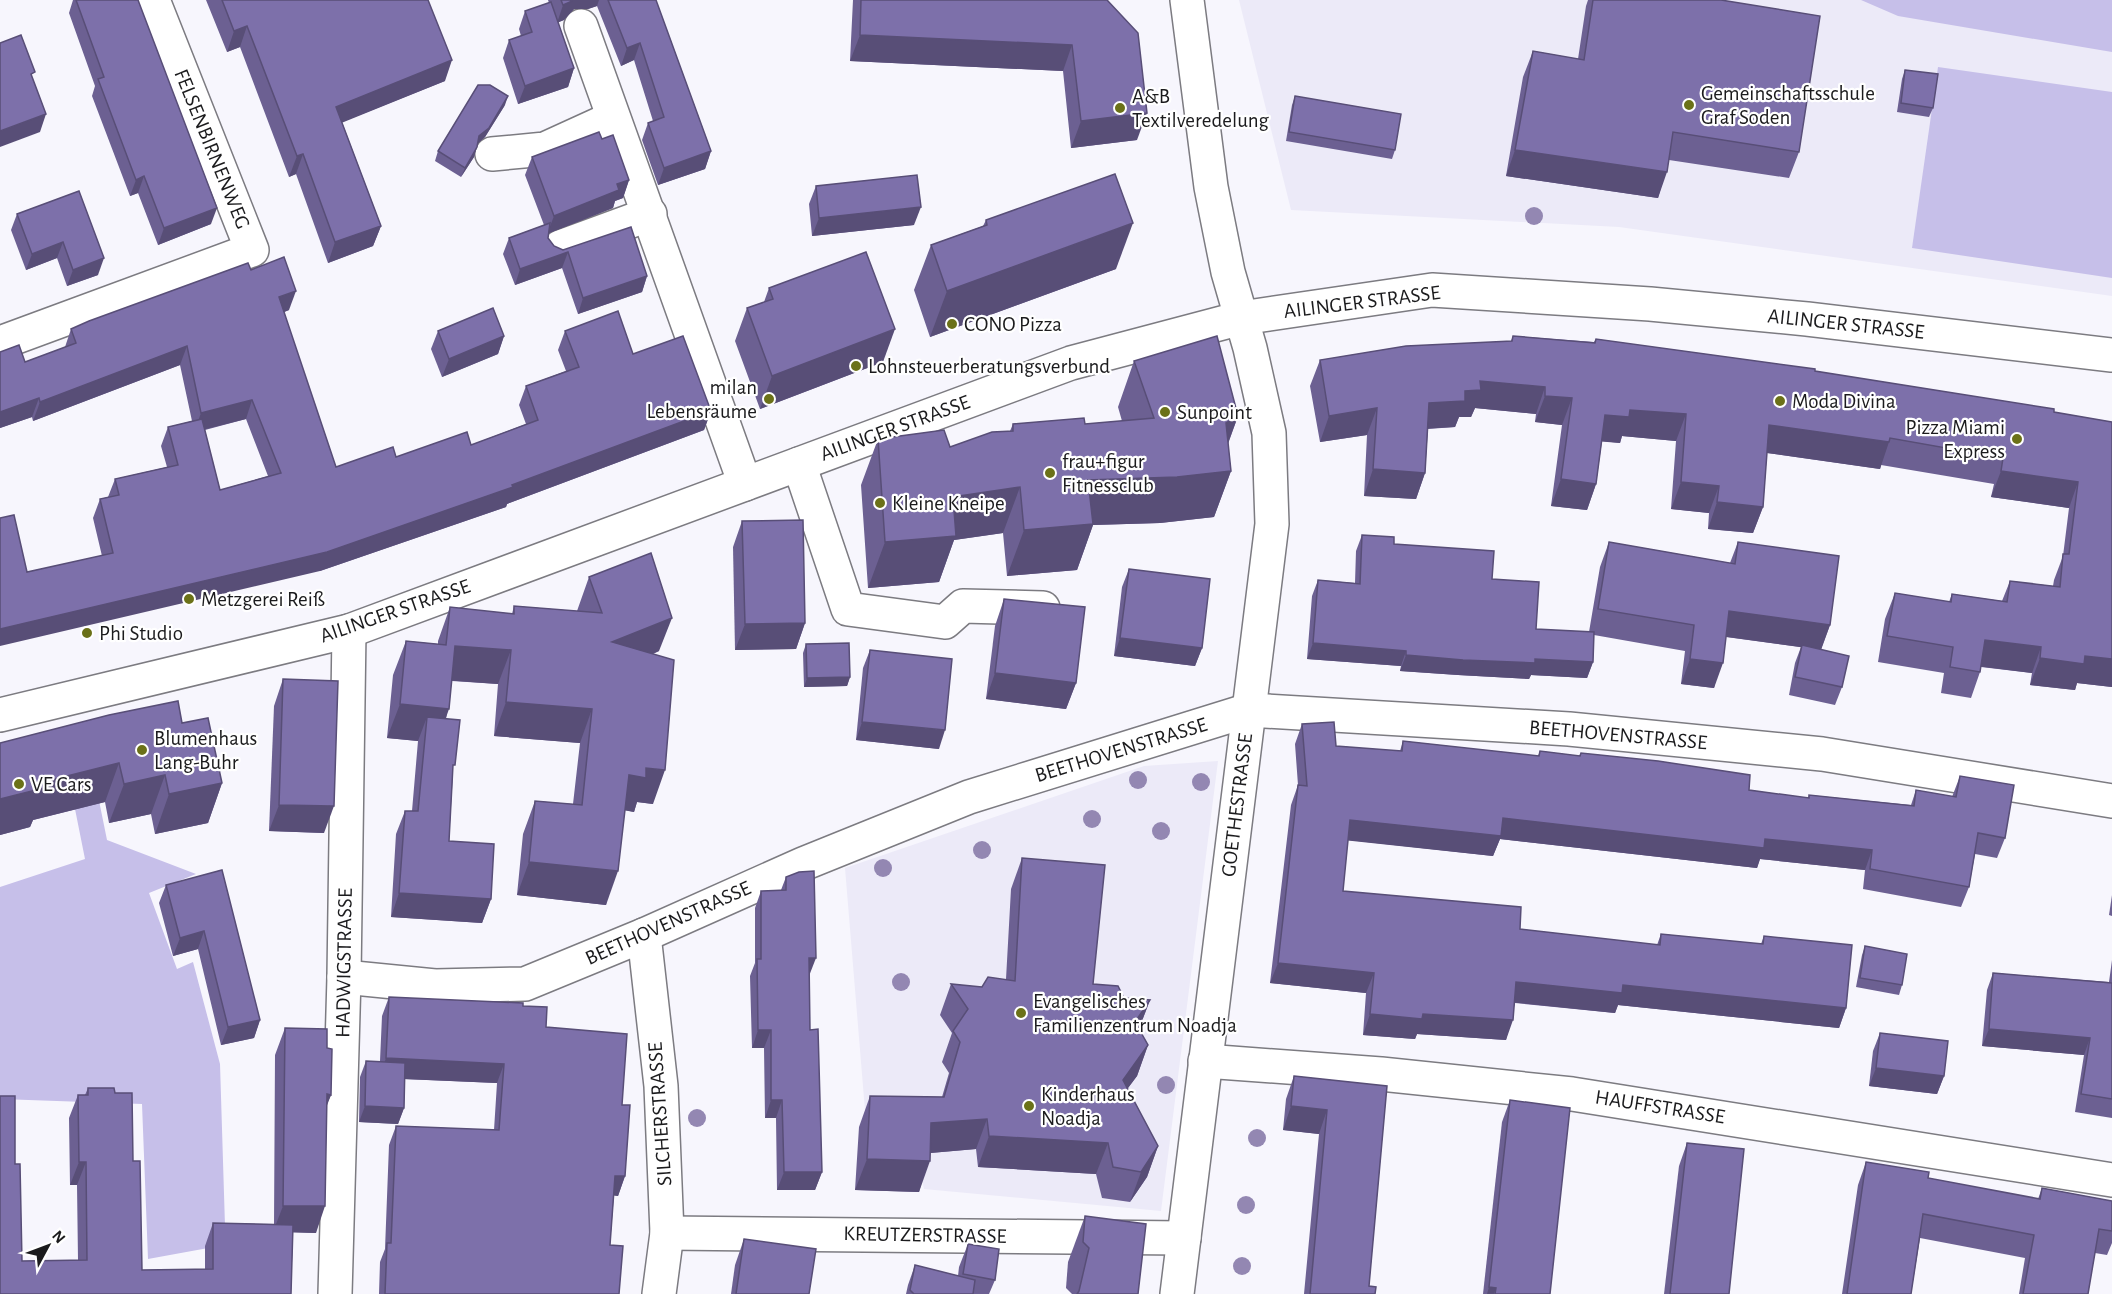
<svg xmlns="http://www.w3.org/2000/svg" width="2112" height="1294" viewBox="0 0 2112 1294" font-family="'Alegreya Sans',sans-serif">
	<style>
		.built { fill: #eceaf8 }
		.grass { fill: #c6bfe9 }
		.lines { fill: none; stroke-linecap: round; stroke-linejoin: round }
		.minor-casing { stroke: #7c7b81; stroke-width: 36 }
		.major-casing { stroke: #7c7b81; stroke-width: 36 }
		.minor { stroke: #fff; stroke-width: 33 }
		.major { stroke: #fff; stroke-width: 33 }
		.tree { fill: #9387b2 }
		.wall { fill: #6c6092; fill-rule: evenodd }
		.shaded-wall { fill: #584e77 }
		.building { fill: #7d70aa; stroke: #584e77; stroke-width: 1.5 }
		.poi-dot { fill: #6b7118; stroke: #fff; stroke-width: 2 }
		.labels { text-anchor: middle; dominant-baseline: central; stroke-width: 4.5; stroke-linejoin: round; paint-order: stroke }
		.poi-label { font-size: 21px; fill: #1b1b1d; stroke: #fff; text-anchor: start }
		.street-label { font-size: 21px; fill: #1b1b1d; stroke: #fff }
	</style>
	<rect width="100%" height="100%" fill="#f7f6fd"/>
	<g class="built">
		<polygon points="1239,0 2112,0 2112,296 1619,227 1291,210"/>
		<polygon points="1218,761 1161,1211 924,1189 917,1158 869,1159 845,868 1144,766"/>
	</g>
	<g class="grass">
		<polygon points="1861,0 2112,0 2112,52 1898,16"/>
		<polygon points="1938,67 2112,92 2112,278 1912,248"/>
		<polygon points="92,766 107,840 196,874 149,893 177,969 193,962 220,1064 225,1226 252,1240 148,1259 142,1104 0,1099 0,887 85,859 68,774"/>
	</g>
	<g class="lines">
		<g class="minor-casing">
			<g id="minor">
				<polyline points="581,26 745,484"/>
				<polyline points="492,154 545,149 613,118"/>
				<polyline points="560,247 650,214"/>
				<polyline points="0,343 252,250 153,0"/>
				<polyline points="799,464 848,609 945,622 963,606 1043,608"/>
				<polyline points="644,935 661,1086 667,1233 659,1294"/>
				<polyline points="344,977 435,986 525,984 644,935 803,864 969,797 1249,710 1569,729 1822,754 2112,801"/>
				<polyline points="1205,1061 1381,1074 1572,1094 2112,1180"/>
				<polyline points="667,1233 1184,1238"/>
				<polyline points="335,1294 344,977 349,631"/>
				<polyline points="1177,1294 1272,524 1269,433 1250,348 1228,272 1211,187 1187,0"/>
			</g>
		</g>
		<g class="major-casing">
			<polyline id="major" points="0,715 349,631 1071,363 1241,318 1432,290 1650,304 1807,319 2112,355"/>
		</g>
		<use href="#minor" class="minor"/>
		<use href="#major" class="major"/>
	</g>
	<g class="tree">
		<circle cx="1534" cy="216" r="9"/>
		<circle cx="1138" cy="780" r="9"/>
		<circle cx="1201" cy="782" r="9"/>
		<circle cx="1092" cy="819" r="9"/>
		<circle cx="1161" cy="831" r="9"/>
		<circle cx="982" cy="850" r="9"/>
		<circle cx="883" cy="868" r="9"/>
		<circle cx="901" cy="982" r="9"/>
		<circle cx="1166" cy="1085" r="9"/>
		<circle cx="697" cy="1118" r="9"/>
		<circle cx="1257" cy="1138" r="9"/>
		<circle cx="1246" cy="1205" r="9"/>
		<circle cx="1242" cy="1266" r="9"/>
	</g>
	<g class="wall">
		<polygon points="73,0 138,0 211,224 158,245 138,193 130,196 92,96 95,86 69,13"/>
		<polygon points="206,0 428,0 445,81 342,122 381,226 373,246 328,263 296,174 289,177 240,47 227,52"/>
		<polygon points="548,0 656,0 711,151 705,169 658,185 642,140 648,123 653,121 634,60 621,66 597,6 588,9 574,9 564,20 558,22 574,68 568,87 518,104 503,58 509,40 521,36 519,29 525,11 549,3"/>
		<polygon points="853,0 1107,0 1137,140 1071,148 1063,71 850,61"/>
		<polygon points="1588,0 1721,0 1799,152 1789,178 1669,160 1658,198 1506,176 1523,77 1533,51 1578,59 1586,6"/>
		<polygon points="1905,70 1933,108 1929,117 1897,112 1902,79"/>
		<polygon points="1295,96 1395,150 1392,159 1286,141 1292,105"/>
		<polygon points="505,105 485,137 477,144 474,157 461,177 435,161 438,151"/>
		<polygon points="602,139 629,180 623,198 615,201 613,208 549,233 548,238 554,246 563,250 647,276 642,292 578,314 562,268 515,285 503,254 509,238 544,225 525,175 532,157"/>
		<polygon points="816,186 914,225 812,236 809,204"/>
		<polygon points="79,191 98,275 67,286 57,258 26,270 11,230 17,214"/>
		<polygon points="986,220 1116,269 930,337 914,290 931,245 983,226"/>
		<path d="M251 270 289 310 284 312 336 467 471 445 526 424 519 405 526 386 566 371 558 350 565 331 633 354 711 411 704 430 507 504 506 507 320 571 27 572 102 556 93 518 100 499 108 497 115 479 167 467 161 446 168 427 192 421 180 365 33 421 32 417 0 428V352L25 362 65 347 71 329ZM246 419 268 476 220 490 205 430Z"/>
		<polygon points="769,288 883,362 760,409 735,341 747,308 764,302"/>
		<polygon points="438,331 504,336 498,354 442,377 431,349"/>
		<polygon points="1513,336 1594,342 1596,339 1815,371 2112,422 2112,687 2077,683 2075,690 2030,685 2032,673 1981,667 1980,672 1971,698 1941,693 1944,673 1878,662 1885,619 1895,593 1949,602 1952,594 2002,601 2010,581 2053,586 2054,580 2063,556 2069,508 1991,497 1994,484 1881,465 1880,469 1767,453 1763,507 1753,533 1708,529 1709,513 1671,509 1676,441 1622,436 1620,443 1602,441 1596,484 1587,510 1551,506 1562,425 1535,422 1536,414 1475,408 1471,417 1459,417 1455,427 1428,429 1425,473 1416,499 1364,496 1367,435 1320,442 1310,386 1320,360 1511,341"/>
		<polygon points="1134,361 1238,416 1228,444 1231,471 1214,517 1160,523 1093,525 1077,570 1007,576 1003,533 954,540 939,582 868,588 861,485 878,439 950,447 1010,431 1013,424 1085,424 1122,421 1118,407"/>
		<polygon points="742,521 805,623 796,649 735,650 733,547"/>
		<polygon points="1362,535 1394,544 1492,579 1536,629 1589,632 1600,567 1609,542 1730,563 1738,542 1830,625 1821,649 1842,687 1835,705 1789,695 1795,663 1801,647 1726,637 1714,688 1681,684 1685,651 1594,635 1593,662 1587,678 1531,675 1529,679 1458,675 1400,671 1401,666 1307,659 1312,596 1318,580 1355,583 1356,551"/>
		<polygon points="1129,569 1202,648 1195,666 1114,656 1122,587"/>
		<polygon points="589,577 659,651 653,654 653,804 637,802 634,812 625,810 606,905 517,895 523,834 535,801 573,804 580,743 494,736 498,684 452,681 446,719 453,773 449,841 491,899 482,923 391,917 396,834 405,811 412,811 418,741 387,738 393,675 406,641 438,644 438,641 450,607 512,614 514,606 577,611"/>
		<polygon points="1004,599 1076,683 1066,709 986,699 995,626"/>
		<polygon points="806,644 850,677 847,686 804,687 803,653"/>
		<polygon points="870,650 939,749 856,740 863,668"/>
		<polygon points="283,679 324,833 269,831 274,706"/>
		<polygon points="182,723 222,783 208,823 155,834 151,814 109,823 105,802 33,820 30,827 0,835 0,743"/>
		<polygon points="1302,724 1336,746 1400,751 1403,741 1538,756 1540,751 1579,756 1581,753 1749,790 1808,798 1809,795 1911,805 1916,790 1952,797 1960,776 2005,838 1997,858 1975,854 1969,887 1961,907 1863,889 1865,870 1760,859 1757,868 1500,839 1493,856 1348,840 1343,891 1520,929 1657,945 1661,934 1761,944 1764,936 1846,1008 1839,1028 1618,1005 1615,1013 1515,1003 1506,1040 1417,1034 1415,1039 1363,1035 1366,993 1270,983 1291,805 1298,785 1295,744"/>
		<polygon points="1022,858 1093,984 1124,998 1150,1000 1139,1029 1148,1045 1137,1076 1127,1089 1158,1146 1147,1177 1130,1202 1102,1198 1096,1174 978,1167 976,1149 930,1153 919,1192 855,1190 859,1127 870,1096 942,1097 949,1073 942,1062 952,1033 940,1015 951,984 982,987 1006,979 1011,889"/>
		<polygon points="222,870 260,1020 254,1038 221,1045 198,949 173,956 159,903 166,885"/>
		<polygon points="786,877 809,976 810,1030 822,1172 815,1190 777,1190 776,1118 765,1118 764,1048 752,1048 750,976 755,963 755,908 761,891 781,890"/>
		<polygon points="2112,895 2112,916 2109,915"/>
		<polygon points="1865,946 1902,985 1899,995 1856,987 1862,955"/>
		<polygon points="2112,960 2112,1118 2075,1112 2084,1055 1982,1046 1987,990 1993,973 2109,982"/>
		<polygon points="389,997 523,1006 546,1027 622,1105 625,1176 618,1196 614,1195 610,1245 619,1294 379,1294 380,1262 385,1249 389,1145 396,1126 494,1130 497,1083 405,1079 404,1108 398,1124 359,1122 360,1077 366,1061 380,1061 382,1016"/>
		<polygon points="285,1028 327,1048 331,1095 326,1106 316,1233 293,1232 291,1294 0,1294 15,1164 22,1261 78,1260 77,1185 70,1185 69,1118 78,1095 85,1095 88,1088 115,1093 133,1161 142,1270 205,1269 205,1246 213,1223 274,1224 275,1055"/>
		<polygon points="1880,1033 1944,1076 1937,1094 1869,1086 1873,1051"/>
		<polygon points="1294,1076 1387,1086 1369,1286 1375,1294 1304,1294 1319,1134 1283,1130 1286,1099"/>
		<polygon points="1510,1100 1550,1294 1483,1294 1502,1122"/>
		<polygon points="1687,1143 1729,1294 1664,1294 1679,1166"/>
		<polygon points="1866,1162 1928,1178 2038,1199 2042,1188 2112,1201 2112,1243 2107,1255 2095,1253 2088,1294 2019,1294 2025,1258 1920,1238 1911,1294 1842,1294 1858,1185"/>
		<polygon points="1085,1216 1138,1294 1072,1294 1066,1288 1068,1262"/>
		<polygon points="744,1239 809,1294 731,1294 735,1265"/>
		<polygon points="968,1244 995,1280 989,1294 906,1294 908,1285 915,1265 958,1276 959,1267"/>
	</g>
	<g class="shaded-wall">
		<polygon points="572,0 599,0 597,6 588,9 574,9 564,20 557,23 563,5"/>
		<polygon points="247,26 240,47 227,52 234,31"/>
		<polygon points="860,35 1072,45 1063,71 850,61"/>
		<polygon points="640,43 634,60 621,66 627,48"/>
		<polygon points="452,60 445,81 329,128 336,107"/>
		<polygon points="574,68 568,87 518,104 525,86"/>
		<polygon points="508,96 505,105 485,137 475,146 479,136"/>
		<polygon points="1147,113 1137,140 1071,148 1081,121"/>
		<polygon points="46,114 40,132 0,147 0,131"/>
		<polygon points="477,147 474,157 461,177 465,168"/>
		<polygon points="1515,150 1667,172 1658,198 1506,176"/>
		<polygon points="711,151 705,169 658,185 664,168"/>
		<polygon points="303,154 296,174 289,177 297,156"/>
		<polygon points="144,176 138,193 130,196 136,180"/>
		<polygon points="629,180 623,198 615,201 613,208 547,234 554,216 617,184"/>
		<polygon points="921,207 914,225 812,236 819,218"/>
		<polygon points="217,208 211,224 158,245 164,228"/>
		<polygon points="1133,223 1116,269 930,337 947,291"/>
		<polygon points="381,226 373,246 328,263 335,242"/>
		<polygon points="63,242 57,258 26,270 32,254"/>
		<polygon points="568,252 562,268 515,285 520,269"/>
		<polygon points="104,258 98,275 67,286 73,270"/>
		<polygon points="647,276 642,292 578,314 583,298"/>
		<polygon points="296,291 289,310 272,317 279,297"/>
		<polygon points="895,329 883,362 760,409 772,376"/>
		<polygon points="504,336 498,354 442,377 449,359"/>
		<polygon points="187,346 180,365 33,421 40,402"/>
		<polygon points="1480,381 1545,387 1536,414 1475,408 1471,417 1459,417 1455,427 1420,429 1429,403 1465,391"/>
		<polygon points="1545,396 1572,398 1562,425 1535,422"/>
		<polygon points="39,398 32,417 0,428 0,412"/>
		<polygon points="252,400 246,419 194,432 201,413"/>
		<polygon points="1377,408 1367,435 1320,442 1329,416"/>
		<polygon points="1630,410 1686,414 1676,441 1622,436 1620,443 1595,441 1605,415"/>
		<polygon points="711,411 704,430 507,504 506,507 320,571 0,646 0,629 512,485"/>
		<polygon points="1238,416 1221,462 1226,423"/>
		<polygon points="1769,425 1889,442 1880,469 1760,452"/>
		<polygon points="1373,469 1425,473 1416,499 1364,496"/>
		<polygon points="1231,471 1214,517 1160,523 1093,525 1077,570 1007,576 1024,530 1088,480"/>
		<polygon points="2001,471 2078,482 2069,508 1991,497"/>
		<polygon points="1561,479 1596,484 1587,510 1551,506"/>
		<polygon points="1681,482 1719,486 1709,513 1671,509"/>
		<polygon points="1020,487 1003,533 954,540 939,582 868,588 885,542 953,497"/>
		<polygon points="1717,502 1763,507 1753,533 1708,529"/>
		<polygon points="1729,611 1830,625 1821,650 1720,636"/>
		<polygon points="672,618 659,651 600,676 612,642"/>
		<polygon points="805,623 796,649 735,650 745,624"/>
		<polygon points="1120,638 1202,648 1195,666 1114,656"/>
		<polygon points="1985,640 2041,647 2032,673 1976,666"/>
		<polygon points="1313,643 1406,651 1401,666 1307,659"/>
		<polygon points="455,646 511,650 498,684 443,680"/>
		<polygon points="1406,655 1535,659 1593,662 1587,678 1531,675 1529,679 1458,675 1400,671"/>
		<polygon points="2085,656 2112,659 2112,687 2077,683 2075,690 2030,685 2040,658"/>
		<polygon points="1690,659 1723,663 1714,688 1681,684"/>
		<polygon points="995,673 1076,683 1066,709 986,699"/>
		<polygon points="850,677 847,686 804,687 807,678"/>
		<polygon points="506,702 592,709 580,743 494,736"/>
		<polygon points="400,704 449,709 437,743 427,717 418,741 387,738"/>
		<polygon points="862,722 945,730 939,749 856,740"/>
		<polygon points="119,763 105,802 33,820 30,827 0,835 0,799 43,782"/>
		<polygon points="646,768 665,770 653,804 637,802 634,812 617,809 629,775"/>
		<polygon points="165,775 151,814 109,823 124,784"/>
		<polygon points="222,783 208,823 155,834 169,794"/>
		<polygon points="279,805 334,806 324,833 269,831"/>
		<polygon points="1503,818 1765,839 1872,850 1865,870 1760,859 1757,868 1500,839 1493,856 1343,840 1350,820"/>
		<polygon points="529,862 618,871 606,905 517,895"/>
		<polygon points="399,893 491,899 482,923 391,917"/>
		<polygon points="204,931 198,949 173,956 180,938"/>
		<polygon points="809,958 816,958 809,976"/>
		<polygon points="1278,963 1374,973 1366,993 1270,983"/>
		<polygon points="1516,982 1623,985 1846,1008 1839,1028 1618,1005 1615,1013 1509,1002"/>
		<polygon points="1150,1000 1138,1031 1135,1022"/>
		<polygon points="1370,1014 1423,1014 1513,1020 1506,1040 1417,1034 1415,1039 1363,1035"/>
		<polygon points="260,1020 254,1038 221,1045 228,1027"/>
		<polygon points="1989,1029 2090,1038 2084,1055 1982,1046"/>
		<polygon points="758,1030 771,1030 764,1048 752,1048"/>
		<polygon points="1148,1045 1137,1076 1111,1111 1123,1080"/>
		<polygon points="386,1058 504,1064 497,1083 379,1078"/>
		<polygon points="1876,1068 1944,1076 1937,1094 1869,1086"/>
		<polygon points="327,1094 331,1095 321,1121"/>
		<polygon points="771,1100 782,1100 776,1118 765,1118"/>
		<polygon points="365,1106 404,1108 398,1124 359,1122"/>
		<polygon points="1291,1106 1327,1110 1319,1134 1283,1130"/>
		<polygon points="987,1119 976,1149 919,1154 931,1123"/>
		<polygon points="989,1136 1108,1143 1096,1174 978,1167"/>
		<polygon points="1158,1146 1147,1177 1130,1202 1141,1172"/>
		<polygon points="867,1159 930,1161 919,1192 855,1190"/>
		<polygon points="79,1162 86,1162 77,1185 70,1185"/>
		<polygon points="784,1172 822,1172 815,1190 777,1190"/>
		<polygon points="615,1176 625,1176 618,1196 608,1195"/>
		<polygon points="283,1206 325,1206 316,1233 273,1232"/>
		<polygon points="1489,1287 1496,1288 1494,1294 1487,1294"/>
	</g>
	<g class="building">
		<polygon points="76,0 138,0 217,208 164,228 144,176 136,180 98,79 104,77"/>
		<polygon points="222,0 428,0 452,60 336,107 381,226 335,242 303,154 297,156 247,26 234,31"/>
		<polygon points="561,0 572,0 570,2 563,5"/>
		<polygon points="608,0 656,0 711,151 664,168 648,123 664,117 640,43 627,48"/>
		<polygon points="861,0 1107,0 1138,33 1147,113 1081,121 1072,45 860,35"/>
		<polygon points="1593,0 1721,0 1820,16 1799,152 1673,132 1667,172 1515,150 1533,51 1584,60"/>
		<polygon points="551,2 574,68 525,86 509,40 532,32 525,11"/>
		<polygon points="21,35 35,72 31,74 46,114 0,131 0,43"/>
		<polygon points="1905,70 1938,74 1933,108 1901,103"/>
		<polygon points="478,85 490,85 508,96 489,128 479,136 477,147 465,168 438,151"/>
		<polygon points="1295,96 1401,114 1395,150 1289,132"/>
		<polygon points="599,132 602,139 613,135 629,180 617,184 619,190 554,216 532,157"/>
		<polygon points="1115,174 1133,223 947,291 931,245 987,225 986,220"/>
		<polygon points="917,175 921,207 819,218 816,186"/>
		<polygon points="79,191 104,258 73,270 63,242 32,254 17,214"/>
		<polygon points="550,223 548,238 554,246 563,250 631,227 647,276 583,298 568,252 520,269 509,238"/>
		<polygon points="866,252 895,329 772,376 747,308 773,299 769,288"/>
		<polygon points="284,257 296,291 279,297 336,467 393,447 396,457 467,432 471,445 538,420 526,386 579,367 565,331 618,311 633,354 683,336 711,411 512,485 513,487 327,552 0,629 0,518 14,515 27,572 113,553 100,499 119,495 115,479 178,465 168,427 202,419 220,490 281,473 252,400 201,413 187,346 40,402 39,398 0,412 0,352 19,345 25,362 76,343 71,329 89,321 248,263 251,270"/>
		<polygon points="493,308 504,336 449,359 438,331"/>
		<polygon points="1217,336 1238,416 1226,423 1231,471 1177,477 1088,480 1093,524 1024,530 1020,487 953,497 956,536 885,542 878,439 944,430 950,447 992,432 1013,431 1013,424 1084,418 1085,424 1154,418 1134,361"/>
		<polygon points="1513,336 1595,343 1596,339 1815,369 1815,371 2054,409 2054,412 2112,422 2112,659 2085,656 2084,664 2040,658 2041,647 1985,640 1980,672 1950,667 1953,647 1887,636 1895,593 1951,602 1952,594 2007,602 2010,581 2060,587 2063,554 2069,554 2078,482 2001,471 2003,458 1890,438 1889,442 1769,425 1763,507 1717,502 1719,486 1681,482 1686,414 1630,410 1629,417 1605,415 1596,484 1561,479 1572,398 1545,396 1545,387 1480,381 1481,390 1465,391 1465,401 1429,403 1425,473 1373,469 1377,408 1329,416 1320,360 1406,346 1512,341"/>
		<polygon points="803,520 805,623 745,624 742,521"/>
		<polygon points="1362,535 1394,537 1394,544 1494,551 1492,579 1539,582 1536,629 1594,632 1593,662 1535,659 1535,663 1463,660 1406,655 1406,651 1313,643 1318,580 1360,584"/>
		<polygon points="1609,542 1735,564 1738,542 1839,556 1830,625 1729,611 1723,663 1690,659 1694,625 1598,609"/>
		<polygon points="651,553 672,618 612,642 674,660 665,770 646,768 646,778 629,775 618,871 529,862 535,801 582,805 592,709 506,702 511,650 455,646 449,709 400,704 406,641 446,645 450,607 514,614 514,606 602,613 589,577"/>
		<polygon points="1129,569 1210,579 1202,648 1120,638"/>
		<polygon points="1004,599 1085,607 1076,683 995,673"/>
		<polygon points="849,643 850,677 807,678 806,644"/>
		<polygon points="1802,645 1849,656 1842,687 1795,677"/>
		<polygon points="870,650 952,659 945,730 862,722"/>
		<polygon points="283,679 338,681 334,806 279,805"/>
		<polygon points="178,701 182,723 208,718 222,783 169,794 165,775 124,784 119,763 43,782 44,788 0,799 0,743 109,715"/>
		<polygon points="427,717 460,720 455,765 453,765 449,841 494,844 491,899 399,893 405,811 418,811"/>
		<polygon points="1334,722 1336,746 1402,751 1403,741 1539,756 1540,751 1580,756 1581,753 1658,761 1750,775 1749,790 1809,798 1809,795 1914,806 1916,790 1956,797 1960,776 2014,785 2005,838 1978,833 1969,887 1870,869 1872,850 1765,839 1764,848 1503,818 1501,836 1350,820 1343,891 1521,907 1520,929 1660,945 1661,934 1763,944 1764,936 1852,945 1846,1008 1623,985 1622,993 1516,982 1513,1020 1423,1014 1422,1019 1370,1014 1374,973 1278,963 1298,785 1307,786 1302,724"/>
		<polygon points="1022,858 1105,865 1093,984 1118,986 1124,998 1150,1000 1135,1022 1148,1045 1123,1080 1158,1146 1141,1172 1113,1167 1108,1143 989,1136 987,1119 931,1123 930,1161 867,1159 870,1096 944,1097 960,1042 953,1031 968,1009 951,984 982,987 988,977 1015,981"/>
		<polygon points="222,870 260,1020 228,1027 204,931 180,938 166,885"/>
		<polygon points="814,871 816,958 809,958 810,1030 818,1029 822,1172 784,1172 782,1100 771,1100 771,1030 758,1030 757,959 761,959 761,891 786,890 786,877 799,872"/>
		<polygon points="1865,946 1907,954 1902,985 1860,978"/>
		<polygon points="1993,973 2112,983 2112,1099 2081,1094 2090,1038 1989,1029"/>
		<polygon points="389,997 523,1003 523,1006 547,1007 546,1027 627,1034 622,1105 630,1105 625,1176 615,1176 610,1245 623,1246 619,1294 385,1294 387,1243 391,1243 396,1126 499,1130 504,1064 386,1058"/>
		<polygon points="285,1028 327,1029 327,1048 332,1049 331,1095 327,1094 325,1206 283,1206"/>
		<polygon points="1880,1033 1948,1041 1944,1076 1876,1068"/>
		<polygon points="366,1061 405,1063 404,1108 365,1106"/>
		<polygon points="1294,1076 1387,1086 1369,1286 1376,1287 1375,1294 1310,1294 1327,1110 1291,1106"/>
		<polygon points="88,1088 114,1088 115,1093 132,1093 133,1161 140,1161 142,1270 213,1269 213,1223 293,1225 291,1294 0,1294 0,1096 15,1096 15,1164 20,1164 22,1261 87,1260 86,1162 79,1162 78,1095 88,1095"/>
		<polygon points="1510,1100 1570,1108 1550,1294 1495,1294 1496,1288 1489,1287"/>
		<polygon points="1687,1143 1744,1149 1729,1294 1670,1294"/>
		<polygon points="1866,1162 1929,1172 1928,1178 2040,1199 2042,1188 2112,1201 2112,1231 2099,1229 2088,1294 2023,1294 2034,1235 1923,1214 1911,1294 1847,1294"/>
		<polygon points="1085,1216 1146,1224 1138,1294 1077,1294 1079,1291 1089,1248 1083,1242"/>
		<polygon points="744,1239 816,1249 809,1294 736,1294"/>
		<polygon points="968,1244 999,1249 995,1280 963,1274"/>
		<polygon points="915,1265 975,1280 973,1294 914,1294 910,1290"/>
	</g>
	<g class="poi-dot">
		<circle cx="1689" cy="105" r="6"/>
		<circle cx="1120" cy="108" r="6"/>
		<circle cx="952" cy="324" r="6"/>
		<circle cx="856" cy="366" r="6"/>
		<circle cx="769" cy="399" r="6"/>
		<circle cx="1780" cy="401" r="6"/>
		<circle cx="1165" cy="412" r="6"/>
		<circle cx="2017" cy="439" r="6"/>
		<circle cx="1050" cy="473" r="6"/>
		<circle cx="880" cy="503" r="6"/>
		<circle cx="189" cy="599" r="6"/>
		<circle cx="87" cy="633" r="6"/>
		<circle cx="142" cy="750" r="6"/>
		<circle cx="19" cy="784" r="6"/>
		<circle cx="1021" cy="1013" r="6"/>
		<circle cx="1029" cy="1106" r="6"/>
	</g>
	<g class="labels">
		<g class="poi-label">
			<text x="1701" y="93">Gemeinschaftsschule<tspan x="1701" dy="24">Graf Soden</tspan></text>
			<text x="1132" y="96">A&amp;B<tspan x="1132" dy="24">Textilveredelung</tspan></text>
			<text x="964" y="324">CONO Pizza</text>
			<text x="868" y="366">Lohnsteuerberatungsverbund</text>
			<text x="757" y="387" text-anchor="end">milan<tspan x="757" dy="24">Lebensräume</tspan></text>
			<text x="1792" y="401">Moda Divina</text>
			<text x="1177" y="412">Sunpoint</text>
			<text x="2005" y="427" text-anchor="end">Pizza Miami<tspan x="2005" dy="24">Express</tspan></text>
			<text x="1062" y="461">frau+figur<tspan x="1062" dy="24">Fitnessclub</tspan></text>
			<text x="892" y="503">Kleine Kneipe</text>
			<text x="201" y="599">Metzgerei Reiß</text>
			<text x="99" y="633">Phi Studio</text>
			<text x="154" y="738">Blumenhaus<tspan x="154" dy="24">Lang-Buhr</tspan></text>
			<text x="31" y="784">VE Cars</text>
			<text x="1033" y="1001">Evangelisches<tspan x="1033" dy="24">Familienzentrum Noadja</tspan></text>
			<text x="1041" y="1094">Kinderhaus<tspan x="1041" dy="24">Noadja</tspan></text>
		</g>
		<g class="street-label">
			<text transform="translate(212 149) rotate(68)">FELSENBIRNENWEG</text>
			<text transform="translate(1362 302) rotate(-7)">AILINGER STRASSE</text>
			<text transform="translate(1846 324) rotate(6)">AILINGER STRASSE</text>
			<text transform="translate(895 428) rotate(-20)">AILINGER STRASSE</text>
			<text transform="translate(395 611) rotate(-19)">AILINGER STRASSE</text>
			<text transform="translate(1618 735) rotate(5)">BEETHOVENSTRASSE</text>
			<text transform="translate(1121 750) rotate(-17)">BEETHOVENSTRASSE</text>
			<text transform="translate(1237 805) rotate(-83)">GOETHESTRASSE</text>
			<text transform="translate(668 923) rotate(-24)">BEETHOVENSTRASSE</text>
			<text transform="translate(344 963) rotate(-89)">HADWIGSTRASSE</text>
			<text transform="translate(1660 1107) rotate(9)">HAUFFSTRASSE</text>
			<text transform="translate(660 1114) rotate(-94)">SILCHERSTRASSE</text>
			<text transform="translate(925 1235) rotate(1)">KREUTZERSTRASSE</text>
		</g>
	</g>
	<g transform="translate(48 1246) rotate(49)" stroke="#ffffff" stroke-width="4.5" paint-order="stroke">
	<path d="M0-4.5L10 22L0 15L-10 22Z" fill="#1b1b1d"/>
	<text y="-9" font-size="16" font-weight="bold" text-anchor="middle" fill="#1b1b1d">N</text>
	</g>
</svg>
